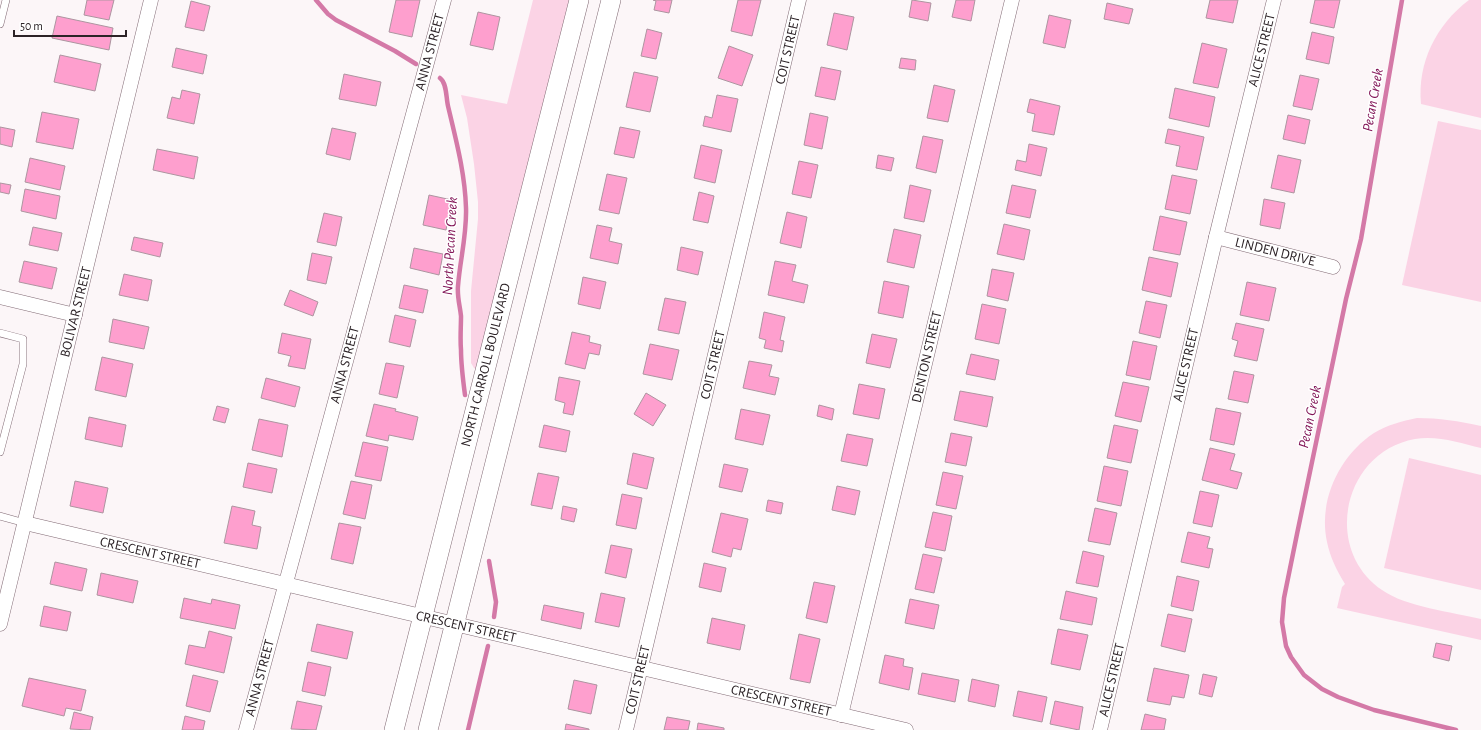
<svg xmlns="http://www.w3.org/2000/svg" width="1481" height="730" viewBox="0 0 1481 730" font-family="'Alegreya Sans',sans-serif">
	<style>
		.green { fill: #fbd3e5 }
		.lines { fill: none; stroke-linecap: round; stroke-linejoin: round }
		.stream { stroke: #d479a7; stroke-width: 4.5 }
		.building { fill: #fe9fce; stroke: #ad95a0 }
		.service-casing { stroke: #826b75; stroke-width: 8 }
		.minor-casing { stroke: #826b75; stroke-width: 15 }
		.secondary-casing { stroke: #826b75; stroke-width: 20 }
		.service { stroke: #fff; stroke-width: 7 }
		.minor { stroke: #fff; stroke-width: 14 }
		.secondary { stroke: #fff; stroke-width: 19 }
		.labels { text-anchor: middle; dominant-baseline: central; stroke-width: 3; stroke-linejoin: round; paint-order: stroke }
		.street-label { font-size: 14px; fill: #2c2327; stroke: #fff }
		.water-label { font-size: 15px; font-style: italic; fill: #821557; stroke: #fff }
	</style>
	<rect width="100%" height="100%" fill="#fcf6f8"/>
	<g class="green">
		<polygon points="533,0 570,0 478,370 474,368 471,363 471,291 478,219 478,202 474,164 467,118 461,95 507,104"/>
		<path d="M1469 0H1481V118L1421 104C1417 63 1436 25 1469 0Z"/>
		<polygon points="1438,121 1481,130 1481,302 1402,285"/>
		<path d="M1417 418C1439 418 1459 421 1481 426V448C1460 443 1437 435 1415 439 1343 452 1322 549 1382 590 1406 607 1452 612 1481 619V640L1337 608 1342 587 1345 584C1337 571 1330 557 1327 542 1318 501 1339 456 1374 433 1387 425 1402 421 1417 418Z"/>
		<polygon points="1409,458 1481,475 1481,590 1384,568"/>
	</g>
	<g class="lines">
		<g class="stream">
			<polyline points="316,0 328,14 336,20 395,51 416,64"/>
			<polyline points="1402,0 1361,239 1346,299 1297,534 1284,598 1282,622 1286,646 1291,657 1304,675 1322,689 1338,697 1374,710 1456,730"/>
			<path d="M440 78C447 83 446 98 448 106 456 140 465 173 466 208 467 234 460 260 458 286 457 297 460 306 461 316 461 327 460 339 461 350 461 365 463 380 465 395"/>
			<polyline points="489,561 496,602 494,617"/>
			<polyline points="468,730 488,646"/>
		</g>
	</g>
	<g class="building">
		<polygon points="87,0 114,0 109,20 84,15"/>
		<polygon points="396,0 420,0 412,37 389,32"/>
		<polygon points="653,0 672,0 669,13 654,10 656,1"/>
		<polygon points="738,0 761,0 752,36 731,31"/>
		<polygon points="912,0 931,3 928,21 909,17"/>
		<polygon points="956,0 975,0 971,21 952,17"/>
		<polygon points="1210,0 1238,0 1233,23 1206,18"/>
		<polygon points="1315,0 1340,0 1334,28 1310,23"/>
		<polygon points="191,1 210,6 204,31 185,27"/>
		<polygon points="1107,3 1133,9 1129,24 1104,19"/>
		<polygon points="478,12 500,17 493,50 470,45"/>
		<polygon points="834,13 854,17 847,50 827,45"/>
		<polygon points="1049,15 1071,20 1065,48 1043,43"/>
		<polygon points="57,16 113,28 109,50 52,38"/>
		<polygon points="647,29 662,33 656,59 641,56"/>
		<polygon points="1312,32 1334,37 1329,64 1306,59"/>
		<polygon points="1202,43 1227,49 1218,88 1193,83"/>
		<polygon points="729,46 753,55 742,86 718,78"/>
		<polygon points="176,48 207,55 203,74 172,67"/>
		<polygon points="60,55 101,64 95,91 54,82"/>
		<polygon points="901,58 916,60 915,70 899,68"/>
		<polygon points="821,67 841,71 835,100 815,96"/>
		<polygon points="634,72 658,77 650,112 626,107"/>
		<polygon points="344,74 381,82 376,106 339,99"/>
		<polygon points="1300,75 1319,79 1312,110 1293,106"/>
		<polygon points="934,85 955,90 948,122 927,118"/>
		<polygon points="1175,88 1215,97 1209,127 1169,118"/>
		<polygon points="182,90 200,94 194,124 167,118 172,97 180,99"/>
		<polygon points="717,95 738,99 731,132 703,126 705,116 712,118"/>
		<polygon points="1030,99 1060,106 1054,135 1032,131 1035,114 1027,112"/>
		<polygon points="42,112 79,119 73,149 36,142"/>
		<polygon points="810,113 828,117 822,149 804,145"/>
		<polygon points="1288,115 1310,120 1305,144 1283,139"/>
		<polygon points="0,127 15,130 12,147 0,144"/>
		<polygon points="620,127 640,131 634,158 614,154"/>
		<polygon points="332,128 356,133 350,160 326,154"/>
		<polygon points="1168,129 1204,137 1197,170 1176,166 1180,146 1165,143"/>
		<polygon points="923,136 943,140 936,173 916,168"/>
		<polygon points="1029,144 1047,148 1041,176 1015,170 1017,160 1026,162"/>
		<polygon points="701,145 722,150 715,183 694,178"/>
		<polygon points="157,149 198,157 194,179 153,170"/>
		<polygon points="878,155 894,158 891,171 876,168"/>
		<polygon points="1278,155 1301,160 1294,193 1271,188"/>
		<polygon points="30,158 65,166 60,190 25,182"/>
		<polygon points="799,161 818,165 811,198 792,194"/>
		<polygon points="607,174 627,178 619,214 599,210"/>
		<polygon points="1172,175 1197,180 1190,214 1165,209"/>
		<polygon points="0,183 11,185 9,194 0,192"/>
		<polygon points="910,185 931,190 924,222 904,218"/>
		<polygon points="1012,185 1036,190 1030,218 1006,213"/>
		<polygon points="25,189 60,196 56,219 21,211"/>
		<polygon points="699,192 714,196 708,223 693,220"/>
		<polygon points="429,195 452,200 446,230 423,225"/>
		<polygon points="1264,199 1285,203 1280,229 1260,225"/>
		<polygon points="787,212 807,217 801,248 780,243"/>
		<polygon points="324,213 342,217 336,246 317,242"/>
		<polygon points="1160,216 1187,222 1180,255 1153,250"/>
		<polygon points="1004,224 1030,230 1024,260 997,254"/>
		<polygon points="597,225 612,228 609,241 622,244 618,264 590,258"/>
		<polygon points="33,227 62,233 58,251 29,245"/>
		<polygon points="894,229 921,235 914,268 887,262"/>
		<polygon points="134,237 163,243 160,257 131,250"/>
		<polygon points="681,247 703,252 698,275 677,270"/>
		<polygon points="414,248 443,254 439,275 410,268"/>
		<polygon points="312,253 332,257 326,284 307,280"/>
		<polygon points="1149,257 1178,263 1171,297 1142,290"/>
		<polygon points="24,261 57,268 52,289 19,282"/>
		<polygon points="775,261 796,265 792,281 808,285 804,303 768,295"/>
		<polygon points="992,269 1014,273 1008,301 987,296"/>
		<polygon points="124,274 152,280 148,301 119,295"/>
		<polygon points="583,277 606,282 600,309 578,304"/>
		<polygon points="884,281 909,286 903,318 878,313"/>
		<polygon points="1247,282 1276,288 1269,321 1240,315"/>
		<polygon points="404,285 428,290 423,313 399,308"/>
		<polygon points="290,290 318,302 313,316 284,305"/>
		<polygon points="665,298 686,302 679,334 658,330"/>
		<polygon points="1146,301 1167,305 1160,338 1139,333"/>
		<polygon points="982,304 1006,309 999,344 975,339"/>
		<polygon points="764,312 785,317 780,340 784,341 782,352 764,348 766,340 759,338"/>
		<polygon points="395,315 416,320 410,347 389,342"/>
		<polygon points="113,319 149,327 144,349 109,342"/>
		<polygon points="1236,323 1264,329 1257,361 1234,356 1238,341 1232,339"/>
		<polygon points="572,332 590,336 589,342 601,345 599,355 589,353 585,369 565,364"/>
		<polygon points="282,333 311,339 305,369 288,366 291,356 278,353"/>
		<polygon points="872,334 897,339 890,368 866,363"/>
		<polygon points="1133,341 1157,346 1150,380 1126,375"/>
		<polygon points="650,344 679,350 672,380 643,374"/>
		<polygon points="971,354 999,360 995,380 966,374"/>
		<polygon points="102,357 133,364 126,397 95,390"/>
		<polygon points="749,361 772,365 769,376 779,378 775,395 743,388"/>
		<polygon points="386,363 404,366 397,398 379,394"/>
		<polygon points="1234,371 1254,375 1248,403 1228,399"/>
		<polygon points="559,377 580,381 573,415 563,413 565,403 555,400"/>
		<polygon points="266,378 300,387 295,407 261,398"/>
		<polygon points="1123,382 1149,387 1141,422 1115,416"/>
		<polygon points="859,384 885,389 879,419 853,414"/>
		<polygon points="960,391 993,397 987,427 954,420"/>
		<polygon points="646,393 666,405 653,426 634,414"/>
		<polygon points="374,404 396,409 395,411 418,417 413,440 389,435 388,441 366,436"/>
		<polygon points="819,405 834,409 832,420 817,416"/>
		<polygon points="217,406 229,409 225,423 213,420"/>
		<polygon points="1216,408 1241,413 1234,445 1210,440"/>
		<polygon points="741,409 770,415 763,445 735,439"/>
		<polygon points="89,417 126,425 122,447 85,439"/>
		<polygon points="259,419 288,425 282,457 252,450"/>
		<polygon points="544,425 570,431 566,452 539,447"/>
		<polygon points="1114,425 1138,430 1131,463 1107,458"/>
		<polygon points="951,433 972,437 966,466 945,462"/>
		<polygon points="847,434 873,439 867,466 841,461"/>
		<polygon points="363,442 388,447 381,481 355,476"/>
		<polygon points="1210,448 1235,454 1230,470 1242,473 1237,489 1202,480"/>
		<polygon points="633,453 654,458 647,489 627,484"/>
		<polygon points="248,463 277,469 272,493 243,487"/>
		<polygon points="724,464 748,469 742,492 719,487"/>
		<polygon points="1104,466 1128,471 1121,506 1097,501"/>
		<polygon points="943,472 963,476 956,509 936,505"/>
		<polygon points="538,473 559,477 552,509 531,505"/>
		<polygon points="75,481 108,488 103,513 70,506"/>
		<polygon points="351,481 372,485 365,519 343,514"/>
		<polygon points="837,486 860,491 855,515 832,510"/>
		<polygon points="1200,491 1219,495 1212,527 1193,523"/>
		<polygon points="622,494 642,498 636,529 616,525"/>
		<polygon points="768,500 783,503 781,514 766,511"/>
		<polygon points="232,506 255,511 252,525 261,527 257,549 224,543"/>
		<polygon points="563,506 577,509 574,522 561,519"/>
		<polygon points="1095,508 1117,513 1110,545 1088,541"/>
		<polygon points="933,512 952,516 945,551 925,547"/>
		<polygon points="721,513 748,519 741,550 733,548 731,557 712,552"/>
		<polygon points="339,523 361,527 353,564 331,559"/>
		<polygon points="1188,532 1210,537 1207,548 1213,549 1209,568 1181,562"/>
		<polygon points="611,545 632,549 626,578 605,573"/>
		<polygon points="1083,551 1104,556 1098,587 1076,583"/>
		<polygon points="923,554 942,558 934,593 915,589"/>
		<polygon points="55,562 87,569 82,591 50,584"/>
		<polygon points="704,563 726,568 721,592 699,587"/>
		<polygon points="101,573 138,581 133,603 97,595"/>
		<polygon points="1177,576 1199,581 1193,611 1171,606"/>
		<polygon points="814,582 835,586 827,623 806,618"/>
		<polygon points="1066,591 1097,598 1092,625 1060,619"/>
		<polygon points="601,593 625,598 619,627 595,622"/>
		<polygon points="184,598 211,604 212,599 240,605 235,629 180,618"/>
		<polygon points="910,599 939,605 934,629 905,623"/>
		<polygon points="544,605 584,613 581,629 541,620"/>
		<polygon points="44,606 71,612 67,631 40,626"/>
		<polygon points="1168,614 1192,619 1185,652 1161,646"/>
		<polygon points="712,618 745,625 740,650 707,643"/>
		<polygon points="317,624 353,632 347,659 311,651"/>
		<polygon points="1058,629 1088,635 1080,670 1051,664"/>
		<polygon points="209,631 232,637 224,673 185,664 189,645 205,648"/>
		<polygon points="799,634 820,639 810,683 790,679"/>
		<polygon points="1436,643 1452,646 1449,661 1433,657"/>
		<polygon points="885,655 904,659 903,666 913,668 909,690 879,683"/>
		<polygon points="308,662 331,667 325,696 302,691"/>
		<polygon points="1154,668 1189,675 1184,698 1172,696 1170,705 1147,701"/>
		<polygon points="922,673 959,680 955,702 918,694"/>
		<polygon points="1203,674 1217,677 1212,697 1199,694"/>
		<polygon points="193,675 218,681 210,712 186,706"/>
		<polygon points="29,678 86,690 81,711 66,708 64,716 22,706"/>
		<polygon points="972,679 999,685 995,707 968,701"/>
		<polygon points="574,680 597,685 591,714 568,709"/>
		<polygon points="1018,691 1047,697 1042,722 1013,716"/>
		<polygon points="297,701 322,706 316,730 291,729"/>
		<polygon points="1055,701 1083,707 1079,730 1050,724"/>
		<polygon points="74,712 93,717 90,730 70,729"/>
		<polygon points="1145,714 1166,719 1164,730 1141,730"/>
		<polygon points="185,716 205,721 203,730 182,730"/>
		<polygon points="667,717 690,721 688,730 664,730"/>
		<polygon points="698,723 724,728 724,730 697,730"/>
		<polygon points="566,724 589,729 589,730 565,730"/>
	</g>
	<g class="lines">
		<g class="service-casing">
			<g id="service">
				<polyline points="0,24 6,0"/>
				<polyline points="0,333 23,339 23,364 0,452"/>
				<polyline points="0,516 25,523"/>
			</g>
		</g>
		<g class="minor-casing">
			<g id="minor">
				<polyline points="1216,237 1333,267"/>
				<polyline points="0,297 75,315"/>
				<polyline points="25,523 906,730"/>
				<polyline points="0,624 151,0"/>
				<polyline points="841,715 1012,0"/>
				<polyline points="246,730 444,0"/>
				<polyline points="626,730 799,0"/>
				<polyline points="1100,730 1216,237 1274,0"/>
			</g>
		</g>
		<g class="secondary-casing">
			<g id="secondary">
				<polyline points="394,730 579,0"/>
				<polyline points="428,730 611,0"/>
			</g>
		</g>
		<use href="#service" class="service"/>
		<use href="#minor" class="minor"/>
		<use href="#secondary" class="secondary"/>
	</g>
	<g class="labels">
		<g class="street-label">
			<text transform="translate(788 50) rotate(-77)">COIT STREET</text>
			<text transform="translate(1262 50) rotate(-76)">ALICE STREET</text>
			<text transform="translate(430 52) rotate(-75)">ANNA STREET</text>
			<text transform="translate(1275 252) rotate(14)">LINDEN DRIVE</text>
			<text transform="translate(76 312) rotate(-76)">BOLIVAR STREET</text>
			<text transform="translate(927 357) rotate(-77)">DENTON STREET</text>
			<text transform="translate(345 365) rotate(-75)">ANNA STREET</text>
			<text transform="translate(486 365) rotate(-76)">NORTH CARROLL BOULEVARD</text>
			<text transform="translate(713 365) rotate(-77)">COIT STREET</text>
			<text transform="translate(1186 365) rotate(-77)">ALICE STREET</text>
			<text transform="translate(150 553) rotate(13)">CRESCENT STREET</text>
			<text transform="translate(466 627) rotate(13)">CRESCENT STREET</text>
			<text transform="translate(260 678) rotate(-75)">ANNA STREET</text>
			<text transform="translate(638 680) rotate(-77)">COIT STREET</text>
			<text transform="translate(1112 680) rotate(-77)">ALICE STREET</text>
			<text transform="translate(781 701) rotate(13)">CRESCENT STREET</text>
		</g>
		<g class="water-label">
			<text transform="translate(1373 100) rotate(-80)">Pecan Creek</text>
			<text transform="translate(450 246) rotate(-87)">North Pecan Creek</text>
			<text transform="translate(1310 417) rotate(-78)">Pecan Creek</text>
		</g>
	</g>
	<path d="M14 30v6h112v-6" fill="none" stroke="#2c2327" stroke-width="2"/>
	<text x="20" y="30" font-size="12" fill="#2c2327" stroke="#ffffff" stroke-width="3" paint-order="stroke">50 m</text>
</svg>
